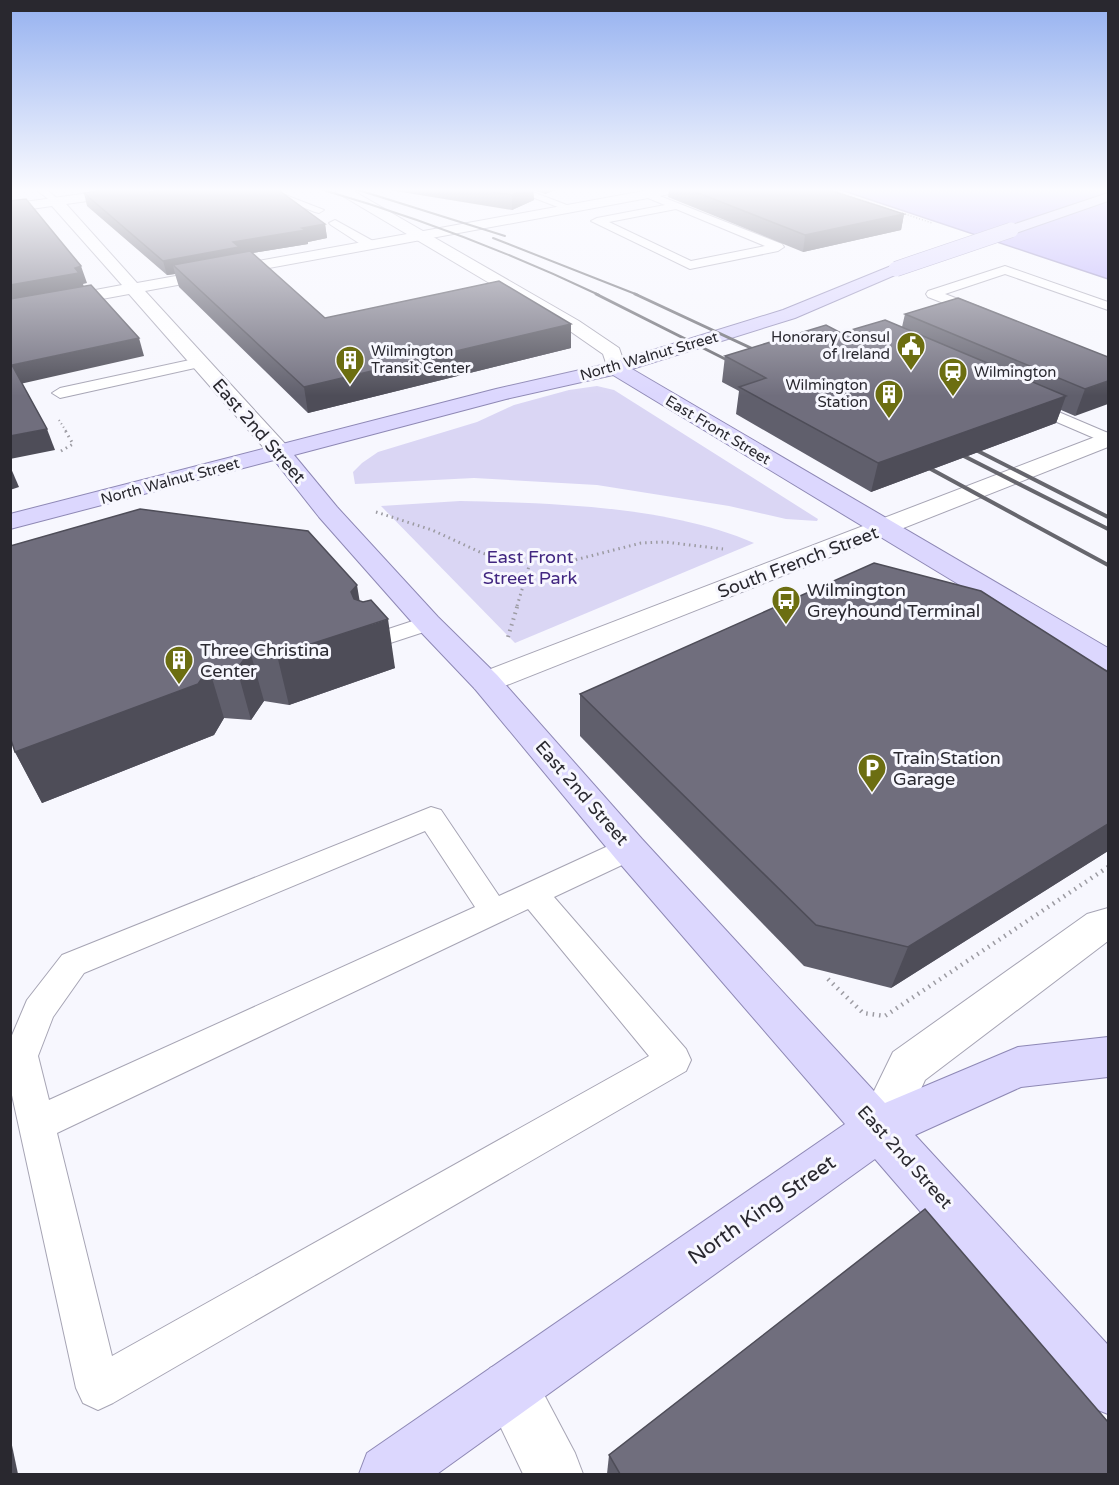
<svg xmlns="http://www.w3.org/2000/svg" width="1119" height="1485" viewBox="0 0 1119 1485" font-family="'Varela Round',sans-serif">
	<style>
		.green { fill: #dad6f4 }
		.water { fill: #b9acfc; stroke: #8e84be; stroke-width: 1.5 }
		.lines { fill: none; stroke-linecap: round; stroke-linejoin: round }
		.service-casing { stroke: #a6a4b4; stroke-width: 2 }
		.minor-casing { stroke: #a6a4b4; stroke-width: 2 }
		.tertiary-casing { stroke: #a6a4b4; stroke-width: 2 }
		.primary-casing { stroke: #8e88b5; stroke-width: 2 }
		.path-far4 { stroke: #9c9ba2; stroke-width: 1.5; stroke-dasharray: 1 2; stroke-linecap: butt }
		.path-far3 { stroke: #9c9ba2; stroke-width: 2; stroke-dasharray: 1 3; stroke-linecap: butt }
		.path-far2 { stroke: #9c9ba2; stroke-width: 3; stroke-dasharray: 1.5 4; stroke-linecap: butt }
		.path-far1 { stroke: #9c9ba2; stroke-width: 4; stroke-dasharray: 1.5 4.5; stroke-linecap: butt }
		.path { stroke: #9c9ba2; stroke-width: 4.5; stroke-dasharray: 1.5 5; stroke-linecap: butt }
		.service { fill: #fff; fill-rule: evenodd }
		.minor { fill: #fff; fill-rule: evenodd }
		.tertiary { fill: #fff; fill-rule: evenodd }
		.primary { fill: #dcd7fe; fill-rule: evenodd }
		.rail-far2 { stroke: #66666d; stroke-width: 2 }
		.rail-far1 { stroke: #66666d; stroke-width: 3 }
		.rail { stroke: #66666d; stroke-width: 4 }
		.primary-bridge-casing { stroke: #8e88b5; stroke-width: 16; stroke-linecap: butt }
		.primary-bridge { stroke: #dcd7fe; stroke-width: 15 }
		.wall { fill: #605f6c }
		.shaded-wall { fill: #4e4d58 }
		.building { fill: #706e7d; stroke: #4e4d58; stroke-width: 1.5 }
		.labels { text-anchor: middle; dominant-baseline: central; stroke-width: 6; stroke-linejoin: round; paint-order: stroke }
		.far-poi-label { font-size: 15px; fill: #29282f; stroke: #f7f7fe; text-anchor: end }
		.far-street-label { font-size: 15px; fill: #29282f; stroke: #f7f7fe }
		.street-label { font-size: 18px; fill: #29282f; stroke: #f7f7fe }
		.park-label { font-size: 18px; fill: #412680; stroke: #f7f7fe }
		.poi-label { font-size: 18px; fill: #29282f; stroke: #f7f7fe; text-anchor: start }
		.near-street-label { font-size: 21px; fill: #29282f; stroke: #f7f7fe }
	</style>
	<rect width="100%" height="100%" fill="#f7f7fe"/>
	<g class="green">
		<polygon points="597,386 614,390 818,519 817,521 786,519 729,506 597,485 474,478 355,484 353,472 362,463 378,452 477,422 514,405 569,390"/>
		<path d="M460 501C553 503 668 506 754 543L515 643 381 506Z"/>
	</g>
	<polygon class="water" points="838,189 1108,189 1108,279"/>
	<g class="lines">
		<g class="service-casing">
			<g id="service">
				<polygon points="35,189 46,189 60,201 55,204"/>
				<polygon points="256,189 270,189 324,210 319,213 315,212"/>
				<polygon points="511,189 525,189 572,207 567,210 563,209"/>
				<path d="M647 191 782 244 784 247 778 251 690 269 591 221 597 218 665 205 643 196V192ZM676 209 765 246 691 261 609 222Z"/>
				<polygon points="335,220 373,241 375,244 373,247 365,247 331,225 329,223"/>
				<polygon points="1005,266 1108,302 1108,310 1005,274 945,294 987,310 989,313 987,316 977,316 928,297 926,294 928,291"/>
				<polygon points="199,358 207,363 204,366 60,398 52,393 60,388"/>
				<polygon points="1028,399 1108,433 1108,444 1022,407 1020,404"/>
				<polygon points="428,616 436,618 439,623 436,628 372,649 364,647 361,642 364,637"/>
				<path d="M431 807 441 810 499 896 619 841 629 838 639 841 643 849 639 857 554 897 686 1049 691 1060 686 1071 113 1403 98 1410 83 1403 76 1388 10 1086V1040L27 1000 62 955ZM425 831 475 907 49 1100 38 1056 53 1017 84 973ZM528 909 649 1056 112 1356 57 1133Z"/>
			</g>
		</g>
		<g class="minor-casing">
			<g id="minor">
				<polygon points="118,189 151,189 144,193 66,204 137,283 655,189 682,189 675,193 145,291 288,447 291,452 288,457 280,459 272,457 129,294 10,316 10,306 122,285 52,206 10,212 10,204"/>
				<polygon points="1108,432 1108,447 497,689 486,692 475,689 471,682 475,675"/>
				<polygon points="510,1360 530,1368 575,1453 583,1474 523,1474 482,1388 490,1368"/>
			</g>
		</g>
		<g class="tertiary-casing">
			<g id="tertiary">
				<polygon points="335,189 350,189 579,321 619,348 626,368 623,372 609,372 603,354 567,329 336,192"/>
				<polygon points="1108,908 1108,941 925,1080 896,1144 879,1151 862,1144 856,1128 893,1052 1087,914"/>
			</g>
		</g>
		<g class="primary-casing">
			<g id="primary">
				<polygon points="1108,193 1108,201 1016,233 1011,234 1004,230 1006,227"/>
				<polygon points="896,264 902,266 904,269 902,272 795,318 632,369 1108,648 1108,670 1097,668 613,375 506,399 294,455 337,507 438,617 497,675 642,839 885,1103 1018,1047 1108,1037 1108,1077 1021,1087 915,1135 1108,1345 1108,1414 1088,1406 875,1159 437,1474 359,1474 367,1453 845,1124 616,859 475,689 418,629 319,517 274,460 10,529 10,514 496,389 611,363 783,310"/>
			</g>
		</g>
		<g class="path-far4">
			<polyline points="828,189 892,210"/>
			<polyline points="902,213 932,223"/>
		</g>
		<polyline class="path-far3" points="59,420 66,431"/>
		<g class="path-far2">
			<polyline points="61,451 73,444 65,430"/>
			<polyline points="376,512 432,530 482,553 514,562 571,561 641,543 665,542 723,549"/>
			<polyline points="517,606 530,563"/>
		</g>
		<polyline class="path-far1" points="508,637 518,604"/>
		<polyline class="path" points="828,979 863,1013 885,1016 1108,867"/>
		<use href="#service" class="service"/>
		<use href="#minor" class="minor"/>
		<use href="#tertiary" class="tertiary"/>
		<use href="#primary" class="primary"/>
		<g class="rail-far2">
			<path d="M320 189C416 217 509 252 599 295"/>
			<polyline points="355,189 505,236"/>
			<polyline points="493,238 638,295"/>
		</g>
		<g class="rail-far1">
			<polyline points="596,294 739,366"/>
			<polyline points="635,294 766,355"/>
		</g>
		<g class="rail">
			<polyline points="964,444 1108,517"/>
			<polyline points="950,449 1108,529"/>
			<polyline points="916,461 1108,565"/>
		</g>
		<g class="primary-bridge-casing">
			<polyline id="primary-bridge" points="896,269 1011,230"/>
		</g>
		<use href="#primary-bridge" class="primary-bridge"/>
	</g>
	<g class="wall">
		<polygon points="383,189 558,189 545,194 533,190 534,200 512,210"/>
		<polygon points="669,189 826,189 904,214 901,230 803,252 668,197"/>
		<polygon points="149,192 325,224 327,238 308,242 308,244 252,253 325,318 571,324 571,348 308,413 179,287 175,274 167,275 87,206 84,193"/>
		<polygon points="905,314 1108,357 1075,416 1061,410 1056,423 871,492 736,414 739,391 722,382 725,356 841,333 902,327"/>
		<polygon points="360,601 395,668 289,705 264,701 251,720 224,718 214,735 42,803 15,752"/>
		<polygon points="1108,672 1108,851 891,988 804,966 580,736 580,694"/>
		<polygon points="609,1455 1108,1474 607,1474"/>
	</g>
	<g class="shaded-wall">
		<polygon points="525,189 533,189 534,200 512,210 512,195"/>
		<polygon points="545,189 558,189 545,194"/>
		<polygon points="904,214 901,230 803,252 805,235"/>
		<polygon points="325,224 327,238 308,242 308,244 240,255 173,265 175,274 167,275 163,261 233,242"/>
		<polygon points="81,266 87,283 83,284 85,290 10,304 10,285"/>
		<polygon points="571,324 571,348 308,413 304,387"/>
		<polygon points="139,338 144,356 20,384 12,365"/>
		<polygon points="1108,381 1108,404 1075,416 1085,389"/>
		<polygon points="1066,396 1056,423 871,492 878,463"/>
		<polygon points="47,429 55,450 10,459 10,436"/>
		<polygon points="10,466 19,487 10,490"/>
		<polygon points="357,585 364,627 388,619 395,668 289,705 277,655"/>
		<polygon points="250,651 264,701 251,720 237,669"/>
		<polygon points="209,668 224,718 214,735 42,803 15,752"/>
		<polygon points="1108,824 1108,851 891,988 908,947"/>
		<polygon points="10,1436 18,1474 10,1474"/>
	</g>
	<g class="building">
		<polygon points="113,189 145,189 149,192 175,189 277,189 325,224 302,228 306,230 233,242 239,247 163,261 84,193"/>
		<polygon points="475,189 525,189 512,195"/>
		<polygon points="688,189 826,189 904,214 805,235"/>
		<polygon points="26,199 81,266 75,268 79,273 10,285 10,201"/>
		<polygon points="250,251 325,318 499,281 571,324 304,387 173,265"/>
		<polygon points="91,285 139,338 12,365 47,429 10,436 10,299"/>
		<polygon points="958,298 1108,357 1108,381 1085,389 905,314"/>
		<polygon points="885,320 1066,396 878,463 739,387 766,378 725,356 826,325 841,333"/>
		<polygon points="140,509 308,531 357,585 351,592 354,599 363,602 371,600 388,619 277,655 250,651 237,669 209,668 198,684 15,752 10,737 10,546"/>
		<polygon points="874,563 981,591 1108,672 1108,824 908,947 816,925 580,694"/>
		<polygon points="925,1209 1108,1422 1108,1474 620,1474 609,1455"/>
	</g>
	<linearGradient id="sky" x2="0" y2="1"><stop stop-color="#95b1f0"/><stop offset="0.48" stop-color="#fbfbff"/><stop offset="1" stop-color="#fbfbff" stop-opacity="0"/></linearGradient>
	<rect width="1119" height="396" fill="url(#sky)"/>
	<defs>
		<g id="civic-pin" transform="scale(1.5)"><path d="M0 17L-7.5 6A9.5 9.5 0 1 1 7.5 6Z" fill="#6c6e11" stroke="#f7f7fe"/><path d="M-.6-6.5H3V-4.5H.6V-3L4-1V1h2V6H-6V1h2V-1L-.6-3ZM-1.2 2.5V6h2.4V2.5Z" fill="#fff"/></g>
		<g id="building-pin" transform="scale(1.5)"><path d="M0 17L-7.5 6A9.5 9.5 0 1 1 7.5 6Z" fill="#6c6e11" stroke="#f7f7fe"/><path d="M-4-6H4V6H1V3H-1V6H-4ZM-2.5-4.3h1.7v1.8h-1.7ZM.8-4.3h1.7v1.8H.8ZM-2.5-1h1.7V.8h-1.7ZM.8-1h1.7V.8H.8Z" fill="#fff"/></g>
		<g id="station-pin" transform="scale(1.5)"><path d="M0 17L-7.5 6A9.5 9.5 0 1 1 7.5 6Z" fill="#6c6e11" stroke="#f7f7fe"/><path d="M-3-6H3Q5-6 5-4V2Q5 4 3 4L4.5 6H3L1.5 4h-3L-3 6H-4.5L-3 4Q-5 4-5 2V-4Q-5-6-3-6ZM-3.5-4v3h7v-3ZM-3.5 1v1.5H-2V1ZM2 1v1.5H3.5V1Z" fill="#fff"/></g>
		<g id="bus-pin" transform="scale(1.5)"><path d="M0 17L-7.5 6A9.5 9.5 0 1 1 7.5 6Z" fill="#6c6e11" stroke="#f7f7fe"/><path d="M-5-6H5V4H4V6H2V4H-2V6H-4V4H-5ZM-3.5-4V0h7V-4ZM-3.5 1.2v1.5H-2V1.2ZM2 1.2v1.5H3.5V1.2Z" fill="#fff"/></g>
		<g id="parking-pin" transform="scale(1.5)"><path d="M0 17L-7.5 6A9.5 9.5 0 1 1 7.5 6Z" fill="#6c6e11" stroke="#f7f7fe"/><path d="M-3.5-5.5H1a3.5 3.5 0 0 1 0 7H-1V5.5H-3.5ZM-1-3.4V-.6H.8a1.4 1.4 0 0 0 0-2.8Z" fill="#fff"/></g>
	</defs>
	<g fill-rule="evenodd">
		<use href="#civic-pin" x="911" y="346"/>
		<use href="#building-pin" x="350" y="360"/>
		<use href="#station-pin" x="953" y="372"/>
		<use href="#building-pin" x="889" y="394"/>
		<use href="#bus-pin" x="786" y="600"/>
		<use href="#building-pin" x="179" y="660"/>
		<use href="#parking-pin" x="872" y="768"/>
	</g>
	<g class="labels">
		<g class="far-poi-label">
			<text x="890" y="337">Honorary Consul<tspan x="890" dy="17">of Ireland</tspan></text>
			<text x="371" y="351" text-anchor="start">Wilmington<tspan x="371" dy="17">Transit Center</tspan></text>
			<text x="974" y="372" text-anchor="start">Wilmington</text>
			<text x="868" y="385">Wilmington<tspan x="868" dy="17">Station</tspan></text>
		</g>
		<g class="far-street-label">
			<text transform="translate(649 356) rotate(-16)">North Walnut Street</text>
			<text transform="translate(718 430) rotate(31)">East Front Street</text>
			<text transform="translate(170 481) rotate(-15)">North Walnut Street</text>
		</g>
		<g class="street-label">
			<text transform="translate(259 431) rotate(49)">East 2nd Street</text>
			<text transform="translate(798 562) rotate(-21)">South French Street</text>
			<text transform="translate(582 793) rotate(49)">East 2nd Street</text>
			<text transform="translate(905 1157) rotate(48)">East 2nd Street</text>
		</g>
		<g class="park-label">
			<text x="530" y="557">East Front<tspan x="530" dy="21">Street Park</tspan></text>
		</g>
		<g class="poi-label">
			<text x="807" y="590">Wilmington<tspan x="807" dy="21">Greyhound Terminal</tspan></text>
			<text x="200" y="650">Three Christina<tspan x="200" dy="21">Center</tspan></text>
			<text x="893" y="758">Train Station<tspan x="893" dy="21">Garage</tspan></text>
		</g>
		<g class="near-street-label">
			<text transform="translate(762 1210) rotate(-35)">North King Street</text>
		</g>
	</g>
	<rect width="1119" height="1485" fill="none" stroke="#29282f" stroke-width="24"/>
</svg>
